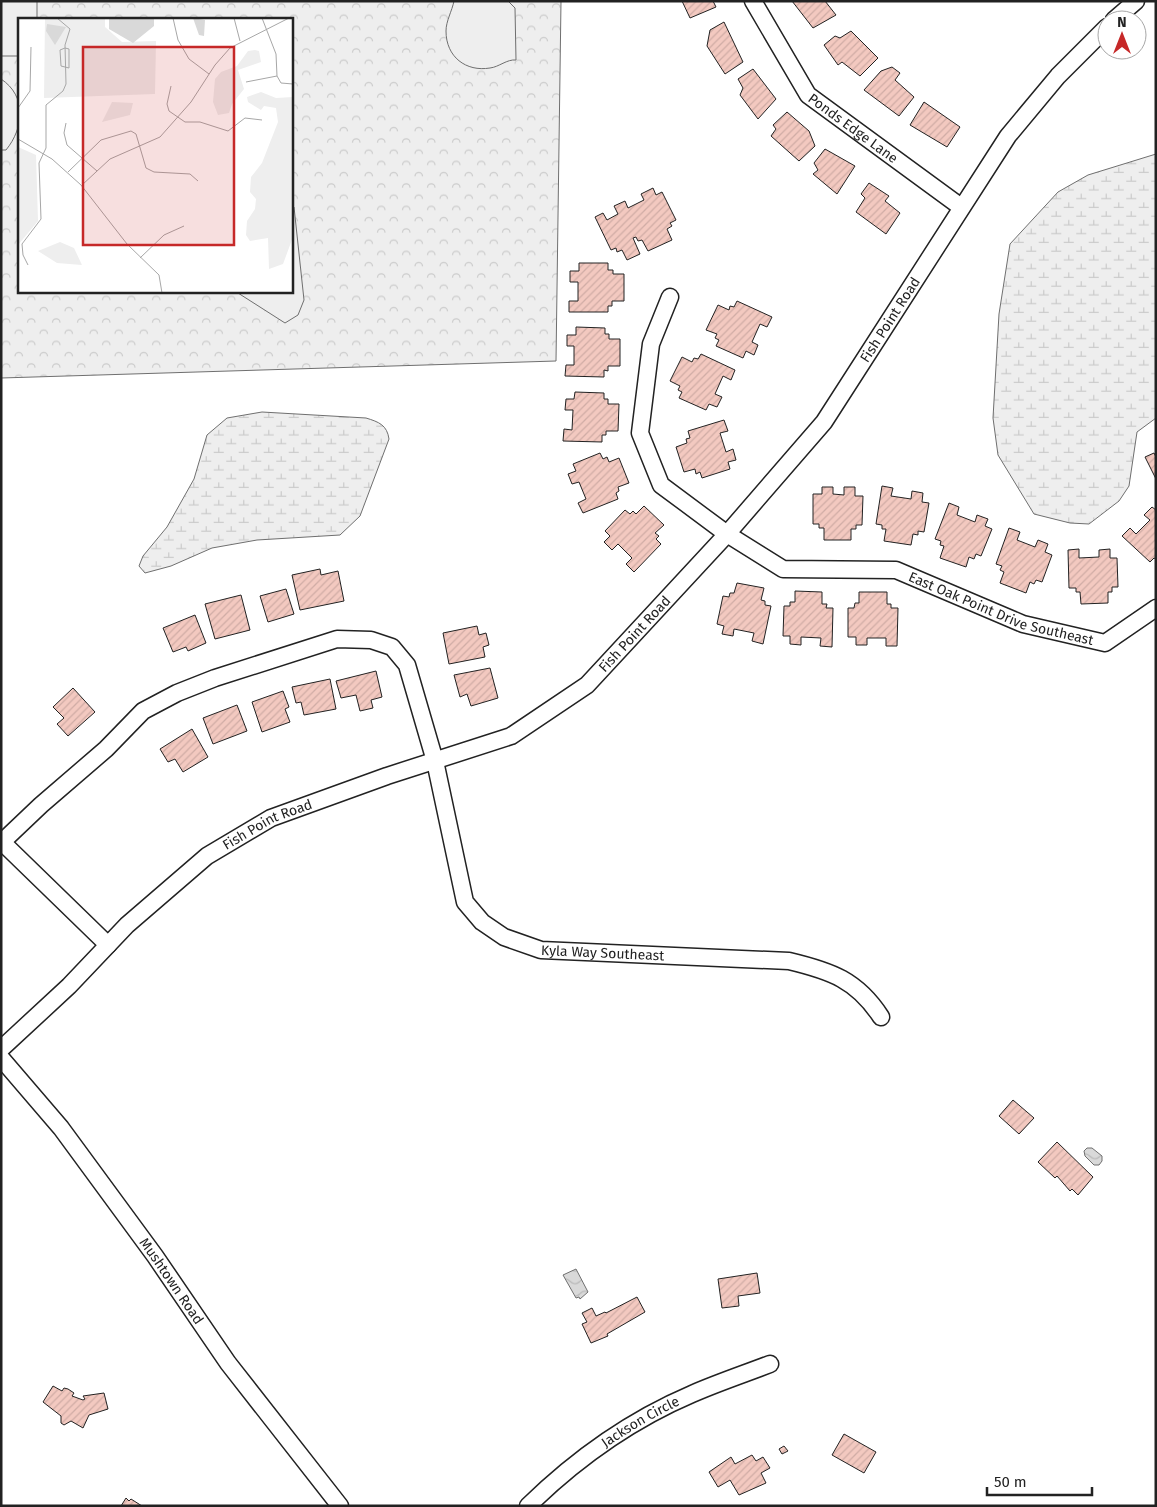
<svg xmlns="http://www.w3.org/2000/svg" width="1157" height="1507" viewBox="0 0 1157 1507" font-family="'Fira Sans',sans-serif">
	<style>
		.forest { fill: url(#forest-crowns); stroke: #6f6f6f; fill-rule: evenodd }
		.wetland { fill: url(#wetland-marsh); stroke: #6f6f6f }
		.pitch { fill: #eee; stroke: #6f6f6f }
		.water { fill: url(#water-waves); stroke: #6f6f6f }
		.building { fill: url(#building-hatch); stroke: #222 }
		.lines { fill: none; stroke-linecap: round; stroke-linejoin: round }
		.minor-casing { stroke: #222; stroke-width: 19 }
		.minor { stroke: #fff; stroke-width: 16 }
		.labels { text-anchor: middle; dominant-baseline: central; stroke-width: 4; stroke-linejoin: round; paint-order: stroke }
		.street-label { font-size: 14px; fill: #222; stroke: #fff }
		.inset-road { fill: none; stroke: #a7a7a7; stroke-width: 1 }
		.view { fill: #c62828; fill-opacity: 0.15; stroke: #c62828; stroke-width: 2.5 }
		.inset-edge { fill: none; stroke: #222; stroke-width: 2.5 }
	</style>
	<defs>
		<pattern id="forest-crowns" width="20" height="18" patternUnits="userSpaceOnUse" patternTransform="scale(1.25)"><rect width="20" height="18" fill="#eee"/><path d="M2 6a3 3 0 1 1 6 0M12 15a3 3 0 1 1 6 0" fill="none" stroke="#ccc"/></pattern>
		<pattern id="wetland-marsh" width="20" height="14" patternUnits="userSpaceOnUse" patternTransform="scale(1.25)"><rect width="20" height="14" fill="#eee"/><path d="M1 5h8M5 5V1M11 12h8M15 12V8" fill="none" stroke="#ccc"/></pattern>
		<pattern id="water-waves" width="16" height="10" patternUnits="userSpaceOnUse" patternTransform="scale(1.25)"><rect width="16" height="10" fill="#d9d9d9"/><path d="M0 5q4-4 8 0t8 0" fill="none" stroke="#bababa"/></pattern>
		<pattern id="building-hatch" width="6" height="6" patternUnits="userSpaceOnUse" patternTransform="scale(1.25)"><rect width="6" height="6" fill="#f3c9c0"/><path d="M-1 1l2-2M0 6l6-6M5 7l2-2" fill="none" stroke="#d0aca5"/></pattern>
	</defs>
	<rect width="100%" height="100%" fill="#fff"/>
	<path class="forest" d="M1 1H561L556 361 1 378ZM19 19H291V291H19Z"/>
	<g class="wetland">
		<polygon points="1156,154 1156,418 1137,432 1129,486 1119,501 1089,524 1070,523 1034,514 998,455 993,418 999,314 1010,244 1058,192 1088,175"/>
		<path d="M262 412 366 418C379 422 387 425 389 439L360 516 340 535 257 540 212 548 171 566 145 573 139 566 143 556 167 527 194 479 207 435 227 418Z"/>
	</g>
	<g class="pitch">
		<polygon points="1,1 37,1 37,19 19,19 19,56 1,56"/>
		<path d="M454 1H508L515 8 516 60C507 59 499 67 490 68 466 72 446 57 446 31 446 21 452 11 454 1Z"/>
		<path d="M1 79C27 96 24 128 6 150H1Z"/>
		<polygon points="291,207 294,207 304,300 298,315 285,323 238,293 231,291 291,291"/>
	</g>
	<g class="water">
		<polygon points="1087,1148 1092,1148 1102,1156 1102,1161 1099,1165 1094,1165 1085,1156 1084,1151"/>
		<polygon points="576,1269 588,1292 580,1299 579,1297 576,1298 563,1275"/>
	</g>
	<g class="building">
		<polygon points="682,1 713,1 716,7 690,18"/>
		<polygon points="792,1 825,1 836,15 813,28"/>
		<polygon points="724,22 743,62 725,74 707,46 710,30"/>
		<polygon points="851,31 878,58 860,76 842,62 838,65 824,45 835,36 840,38"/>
		<polygon points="892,67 900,73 895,80 914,97 899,116 864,90 881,71"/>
		<polygon points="753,69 776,99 758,119 740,95 743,88 738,79"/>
		<polygon points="924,102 960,127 947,147 910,125"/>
		<polygon points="787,112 809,131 815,146 799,161 771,136 776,129 773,125"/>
		<polygon points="825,149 855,166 837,194 813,174 818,170 814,163"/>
		<polygon points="869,183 889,196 885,201 900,213 886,234 856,212 865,198 861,194"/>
		<polygon points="653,188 656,195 662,192 676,220 670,223 672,226 667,229 672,240 648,251 642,240 638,241 636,237 633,238 640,254 627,260 622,250 617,252 616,248 611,250 595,217 603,213 607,220 618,214 614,206 625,201 628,208 644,200 641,194"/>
		<polygon points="579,263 608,263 608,270 613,270 613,274 624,274 624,301 612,301 612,306 608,306 608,312 569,312 569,301 578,301 578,282 570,282 570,271 579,271"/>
		<polygon points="737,301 772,317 767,327 760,324 752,342 758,345 754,355 746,351 743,358 716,346 719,340 715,338 717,334 706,330 718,305 729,310 730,306 734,307"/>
		<polygon points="576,327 605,328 605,334 609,334 609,339 620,339 620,366 608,366 608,371 604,370 604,377 565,376 566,365 574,365 574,346 567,346 567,335 576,335"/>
		<polygon points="701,354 735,370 731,380 723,376 715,394 722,397 717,407 709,404 706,410 679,398 682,392 678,390 680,386 670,381 682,357 692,362 694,358 698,359"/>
		<polygon points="575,392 604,393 604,399 608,399 608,404 619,404 618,431 606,431 606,435 602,435 602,442 563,441 564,429 572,430 573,410 565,410 566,399 574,399"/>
		<polygon points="724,420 728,431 720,433 726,452 733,449 736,460 728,462 730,469 702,478 700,472 696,474 695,469 684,472 676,447 687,443 686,439 690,438 688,431"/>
		<polygon points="600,453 603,459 607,457 609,462 619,458 629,483 618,487 619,491 616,493 618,499 583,513 578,503 586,499 579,482 572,484 568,474 576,471 573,464"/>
		<polygon points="1154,453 1156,457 1156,479 1145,457"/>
		<polygon points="882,486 893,488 891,496 911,499 912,491 923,493 922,502 929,503 924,532 918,531 918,535 913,534 911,545 884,541 886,529 882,529 882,525 876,524"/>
		<polygon points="822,487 833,487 833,494 844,495 844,487 855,487 855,496 863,496 862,525 856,525 856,529 851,529 851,540 824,540 824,528 819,528 819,524 813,524 813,494 822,494"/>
		<polygon points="949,503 959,507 957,515 975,522 977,515 988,519 985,526 992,529 981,556 976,554 974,559 969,557 966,567 940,558 944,546 940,545 941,541 935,539"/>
		<polygon points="644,506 664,525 655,533 659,536 656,539 661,544 634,572 626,564 632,558 618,544 612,550 604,542 610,536 605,531 625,510 630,514 633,511 636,514"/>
		<polygon points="1152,507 1156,510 1156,559 1154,558 1150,562 1122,536 1130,528 1136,534 1150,520 1144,515"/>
		<polygon points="1009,528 1020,532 1017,540 1035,547 1038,540 1048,544 1045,552 1052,555 1042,582 1036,580 1034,584 1030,582 1026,593 1000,583 1004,572 1000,570 1002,566 996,564"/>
		<polygon points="1079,549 1079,558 1099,557 1099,550 1110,549 1110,558 1117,558 1118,587 1112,587 1112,592 1108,592 1108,603 1081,604 1080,592 1076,592 1076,588 1069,588 1068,550"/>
		<polygon points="320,569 321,575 338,571 344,601 300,610 292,575"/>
		<polygon points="737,583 764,588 761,600 765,601 765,605 771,606 763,644 752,641 754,633 734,629 733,636 722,634 724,626 717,624 723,596 729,597 730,593 734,593"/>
		<polygon points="286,589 294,614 268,622 260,596"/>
		<polygon points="795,591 822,592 822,604 827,604 826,608 833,608 832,647 820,646 821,638 801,637 801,645 790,644 790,636 783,636 784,606 790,606 790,602 795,602"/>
		<polygon points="859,592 887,592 887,604 891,604 891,608 898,608 897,646 886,646 886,638 867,638 867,645 856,645 856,637 848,637 848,608 854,608 855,603 859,603"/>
		<polygon points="241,595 250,630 215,639 205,604"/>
		<polygon points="195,615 206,643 188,651 186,647 173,652 163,628"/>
		<polygon points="477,626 479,635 486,633 489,645 483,647 485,657 449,664 443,633"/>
		<polygon points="490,668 498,698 471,706 467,694 460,697 454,675"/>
		<polygon points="376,671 382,697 371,700 373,708 360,711 356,695 341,698 336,681"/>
		<polygon points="330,679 336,709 304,715 301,702 296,703 292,687"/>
		<polygon points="73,688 95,712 68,736 57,724 64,718 53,707"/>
		<polygon points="283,691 289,707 285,709 290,722 262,732 252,702"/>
		<polygon points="237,705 247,731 213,744 203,718"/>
		<polygon points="192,729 208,757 183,772 175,759 168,762 160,749"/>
		<polygon points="1013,1100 1034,1118 1019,1134 999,1116"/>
		<polygon points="1057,1142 1093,1177 1078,1195 1072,1189 1070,1191 1057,1176 1055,1178 1038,1162"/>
		<polygon points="757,1273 760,1293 738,1296 739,1306 722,1308 718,1279"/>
		<polygon points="637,1297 645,1312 607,1334 608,1336 591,1343 582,1324 587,1322 582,1313 592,1308 596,1316 605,1312 606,1313"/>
		<polygon points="53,1386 62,1391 64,1388 68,1389 74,1393 72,1396 83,1400 85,1399 83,1396 104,1393 108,1409 89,1415 83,1428 71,1421 64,1425 61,1423 61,1416 43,1402"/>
		<polygon points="844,1434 876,1452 864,1473 832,1455"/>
		<polygon points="784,1446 788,1451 782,1454 779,1449"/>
		<polygon points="752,1455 756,1461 763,1457 770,1468 761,1473 766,1483 739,1495 730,1480 718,1487 709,1472 731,1457 735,1464"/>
		<polygon points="126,1498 129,1501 131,1499 142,1506 121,1506"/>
	</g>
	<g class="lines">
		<g class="minor-casing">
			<g id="minor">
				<path id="s1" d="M753 1 808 95 961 207"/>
				<polyline points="1114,20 1136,1"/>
				<path id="s2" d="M670 297 651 344 640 433 661 485 727 534 783 569 896 570 1023 624 1105 643 1156 608"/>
				<polyline points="1,841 108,945"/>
				<path id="s3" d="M1 843 41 805 106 749 143 711 177 693 215 678 337 639 371 640 392 647 407 665 435 761 465 902 482 922 504 937 541 950 789 961C831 971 857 980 881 1017"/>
				<path id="s4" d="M1 1049 69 986 127 925 207 856 271 818 387 776 511 736 587 685 727 534 824 422 1008 136 1058 76 1107 27"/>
				<path id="s5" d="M1 1058 61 1128 155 1256 228 1363 340 1506"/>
				<path id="s6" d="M528 1506C575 1460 631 1420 692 1394 717 1383 744 1374 770 1364"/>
			</g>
		</g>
		<use href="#minor" class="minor"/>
	</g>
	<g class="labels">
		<g class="street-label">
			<text stroke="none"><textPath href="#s1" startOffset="165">Ponds Edge Lane</textPath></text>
			<text stroke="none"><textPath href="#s4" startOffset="1178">Fish Point Road</textPath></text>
			<text stroke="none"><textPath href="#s2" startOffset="570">East Oak Point Drive Southeast</textPath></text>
			<text stroke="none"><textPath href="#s4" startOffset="772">Fish Point Road</textPath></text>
			<text stroke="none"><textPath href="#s4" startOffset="351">Fish Point Road</textPath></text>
			<text stroke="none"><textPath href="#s3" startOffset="879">Kyla Way Southeast</textPath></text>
			<text stroke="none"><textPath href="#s5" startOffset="281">Mushtown Road</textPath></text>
			<text stroke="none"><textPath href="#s6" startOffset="141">Jackson Circle</textPath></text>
		</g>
	</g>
	<g transform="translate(18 18)">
		<rect width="275" height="275" fill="#fff"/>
		<path d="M27 0H87V9L104 24 138 23 137 76 26 80ZM0 129 18 137 20 203 0 227Z" fill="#eee"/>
		<path d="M237 32 241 33 243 44 220 52 226 71 214 86 211 95 200 97 195 84 197 61 203 54 219 48 230 33ZM243 74 258 80 275 79V219L265 246 251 251 250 220 232 223 228 217 229 203 237 191 238 181 232 174 233 159 244 145 260 104 258 90 246 88 243 92 230 84 229 79ZM94 84 115 85 112 97 84 104ZM42 224 56 230 64 247 39 245 20 233Z" fill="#eee"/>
		<path d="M59 12H69V36H59ZM103 56 104 70 90 65 89 58Z" fill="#eee"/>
		<path d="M91 0H136V8L115 25 91 11ZM175 0 187 2 186 18 181 17ZM29 6 48 9 37 27 28 13Z" fill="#d9d9d9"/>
		<path class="inset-road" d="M155 0 160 22 171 41 191 56M216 0 222 23M244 0 258 36 259 58 263 65 275 66M47 30 51 31V50L43 48 42 32ZM228 64 259 58M153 68 149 86 151 93 167 104H182L210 113 227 100 244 102M0 90 12 73 13 29M48 105 46 115 49 127 79 153M0 121 34 141 63 167 109 226 141 257 144 275M50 154 83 122 113 113 118 116 128 150 136 154 172 156 180 163M64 167 92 141 142 119 173 84 197 47 212 30 271 0M122 240 146 217 166 208M10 247 5 237 4 226 23 201 21 145 28 130V87L45 73 48 66 47 27 52 11 39 0"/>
		<path class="view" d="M65 29H216V227H65Z"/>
		<rect width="275" height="275" class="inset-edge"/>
	</g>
	<rect width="1157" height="1507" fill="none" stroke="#222222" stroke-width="5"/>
	<g transform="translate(1122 35)"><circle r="24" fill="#ffffff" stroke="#a7a7a7"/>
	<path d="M0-4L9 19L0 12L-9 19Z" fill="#c62828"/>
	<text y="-8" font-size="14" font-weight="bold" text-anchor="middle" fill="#222222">N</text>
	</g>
	<path d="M987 1487v8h105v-8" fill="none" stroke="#222222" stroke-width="2.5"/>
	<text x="994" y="1487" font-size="15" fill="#222222" stroke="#ffffff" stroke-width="4" paint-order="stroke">50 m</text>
</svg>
